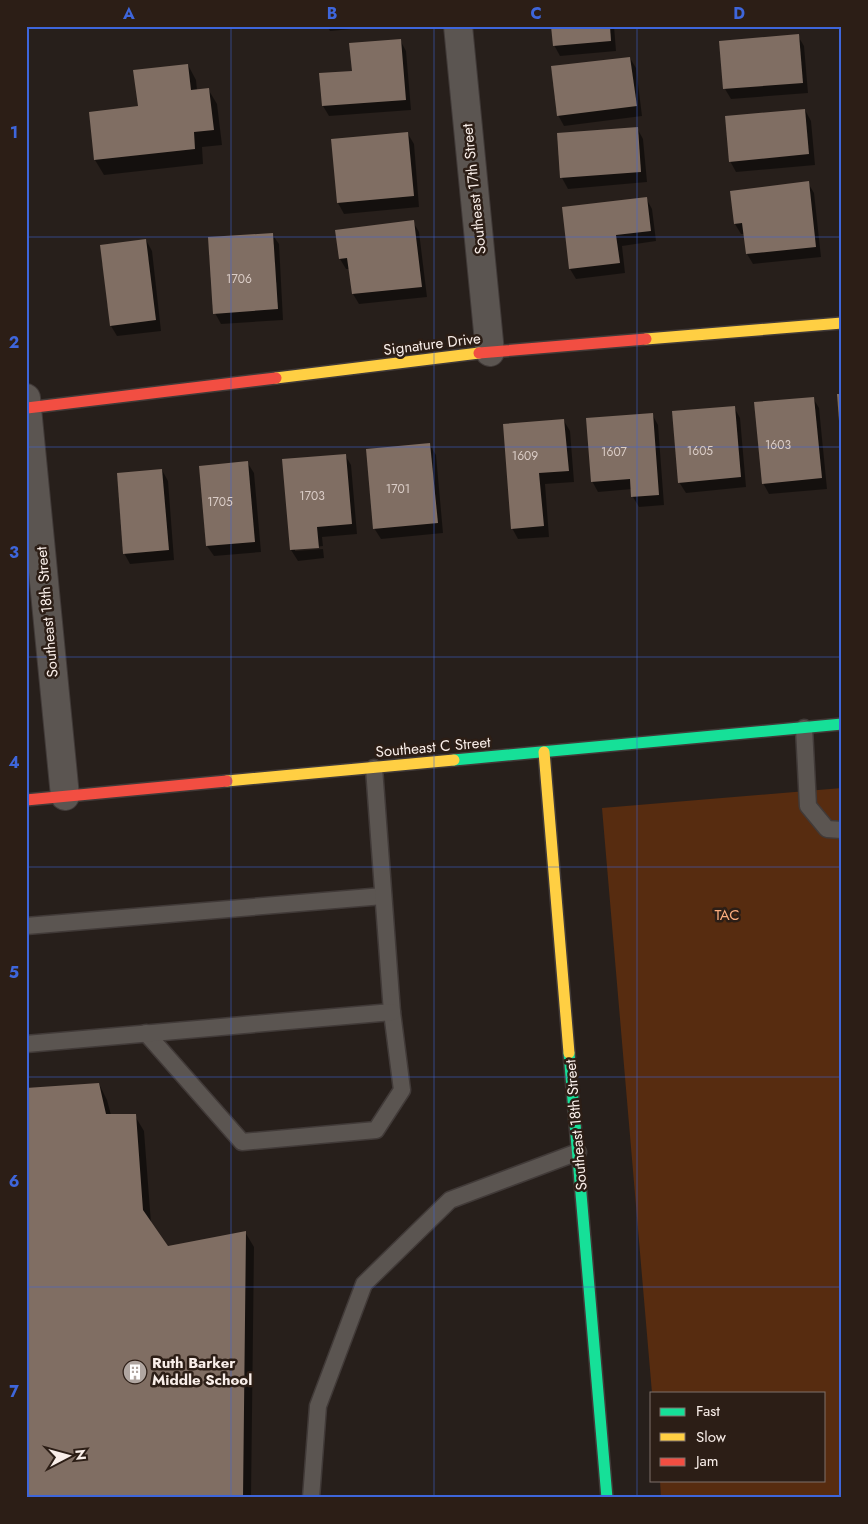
<svg xmlns="http://www.w3.org/2000/svg" width="868" height="1524" viewBox="0 0 868 1524" font-family="Jost,sans-serif">
	<style>
		.green { fill: #572c10 }
		.shadow { fill: #0007 }
		.building { fill: #806e63 }
		.lines { fill: none; stroke-linecap: round; stroke-linejoin: round }
		.lane-casing { stroke: #413a38; stroke-width: 19 }
		.street-casing { stroke: #413a38; stroke-width: 30 }
		.fast-casing { stroke: #413a38; stroke-width: 14 }
		.slow-casing { stroke: #413a38; stroke-width: 14 }
		.jam-casing { stroke: #413a38; stroke-width: 14 }
		.lane { stroke: #5b5551; stroke-width: 16 }
		.street { stroke: #5b5551; stroke-width: 28 }
		.fast { stroke: #16e098; stroke-width: 11 }
		.slow { stroke: #ffcf43; stroke-width: 11 }
		.jam { stroke: #f24e42; stroke-width: 11 }
		.grid { fill: none; stroke: #3e66db; stroke-width: 1; stroke-opacity: 0.55 }
		.labels { text-anchor: middle; dominant-baseline: central; stroke-width: 5; stroke-linejoin: round; paint-order: stroke }
		.number-label { font-size: 12px; fill: #dbcec8 }
		.street-label { font-size: 15px; fill: #f9eee9; stroke: #2c1e16 }
		.park-label { font-size: 15px; fill: #fcad7e; stroke: #2c1e16 }
		.poi-label { font-size: 15px; font-weight: bold; fill: #f9eee9; stroke: #2c1e16; text-anchor: start }
		.neatline { fill: none; stroke: #3e66db; stroke-width: 2 }
		.grid-label { font-size: 16px; text-anchor: middle; font-weight: bold; fill: #3e66db }
	</style>
	<rect width="100%" height="100%" fill="#271f1b"/>
	<polygon class="green" points="842,788 842,1498 661,1498 660,1480 824,1480 824,1393 652,1393 602,808"/>
	<g class="shadow">
		<polygon points="327,26 385,26 330,31"/>
		<polygon points="552,26 614,26 616,51 560,56 554,45"/>
		<polygon points="798,36 804,46 808,93 731,99 725,89"/>
		<polygon points="400,40 406,51 411,110 329,116 323,106 353,72"/>
		<polygon points="630,58 636,68 642,116 564,126 558,115"/>
		<polygon points="188,65 196,80 197,90 208,89 217,104 222,145 202,147 203,164 104,175 95,160 139,108"/>
		<polygon points="805,110 811,121 815,165 736,172 730,161"/>
		<polygon points="637,128 643,139 647,182 568,189 562,178 558,134"/>
		<polygon points="408,134 414,144 419,207 344,214 338,203 332,140"/>
		<polygon points="808,183 814,193 821,257 753,264 747,254 745,234 741,234 735,224 731,192"/>
		<polygon points="646,198 652,209 656,241 622,246 625,273 576,279 570,269"/>
		<polygon points="413,222 419,232 427,297 359,304 353,294 350,269 346,269 340,259"/>
		<polygon points="272,234 279,244 283,320 221,324 215,313"/>
		<polygon points="146,240 152,251 161,331 117,336 111,326"/>
		<polygon points="813,398 819,408 827,489 769,494 763,483"/>
		<polygon points="734,407 740,418 746,487 686,493 679,482"/>
		<polygon points="652,414 658,425 664,505 639,507 633,497 632,489 598,492 592,481"/>
		<polygon points="564,421 570,431 574,482 545,484 549,537 518,539 512,528"/>
		<polygon points="429,444 436,455 443,533 381,539 374,528"/>
		<polygon points="345,455 351,465 357,534 322,537 323,546 295,549 295,551 323,549 324,558 298,561 291,550 284,460"/>
		<polygon points="247,462 254,473 261,552 214,556 207,546"/>
		<polygon points="162,470 168,481 174,560 130,564 124,553"/>
		<polygon points="99,1084 107,1100 111,1115 135,1116 144,1131 151,1223 167,1247 245,1232 254,1247 251,1498 26,1498"/>
	</g>
	<g class="building">
		<polygon points="551,26 610,26 611,41 553,46"/>
		<polygon points="799,34 803,83 723,89 719,41"/>
		<polygon points="401,39 406,100 322,106 319,73 352,71 349,43"/>
		<polygon points="630,57 637,106 557,116 551,66"/>
		<polygon points="188,64 191,90 209,88 214,130 194,132 195,149 94,160 89,112 138,106 133,70"/>
		<polygon points="805,109 809,154 729,162 725,116"/>
		<polygon points="638,127 641,172 560,178 557,133"/>
		<polygon points="408,132 414,196 337,203 331,139"/>
		<polygon points="809,181 816,247 746,254 742,223 734,224 730,191"/>
		<polygon points="647,197 651,231 616,235 620,263 569,269 562,207"/>
		<polygon points="414,220 422,287 352,294 347,258 339,259 335,230"/>
		<polygon points="273,233 278,309 213,314 208,237"/>
		<polygon points="146,239 156,320 110,326 100,245"/>
		<polygon points="837,394 842,394 842,434 840,434"/>
		<polygon points="814,397 822,478 762,484 754,402"/>
		<polygon points="735,406 741,477 678,483 672,411"/>
		<polygon points="653,413 659,495 631,497 630,479 591,482 586,418"/>
		<polygon points="564,419 569,471 539,473 544,526 511,529 503,424"/>
		<polygon points="430,443 438,523 373,529 366,449"/>
		<polygon points="346,454 352,524 317,527 319,548 290,550 282,459"/>
		<polygon points="248,461 255,542 206,546 199,466"/>
		<polygon points="162,469 169,550 123,554 117,473"/>
		<polygon points="99,1083 106,1114 136,1114 143,1210 168,1246 246,1231 243,1498 26,1498 26,1088"/>
	</g>
	<g class="lines">
		<g class="lane-casing">
			<g id="lane">
				<polyline points="804,728 808,806 827,829 842,830"/>
				<polyline points="26,926 383,896"/>
				<polyline points="146,1033 242,1142 376,1130 402,1090 392,1012 374,768"/>
				<polyline points="26,1044 392,1012"/>
				<polyline points="311,1498 318,1406 364,1284 450,1200 578,1152"/>
			</g>
		</g>
		<g class="street-casing">
			<g id="street">
				<polyline points="458,26 490,352"/>
				<polyline points="26,398 65,796"/>
			</g>
		</g>
		<g class="fast-casing">
			<g id="fast">
				<polyline points="454,760 842,724"/>
				<polyline points="569,1053 607,1498"/>
			</g>
		</g>
		<g class="slow-casing">
			<g id="slow">
				<polyline points="646,339 842,323"/>
				<polyline points="276,378 479,353"/>
				<polyline points="544,752 569,1053"/>
				<polyline points="227,781 454,760"/>
			</g>
		</g>
		<g class="jam-casing">
			<g id="jam">
				<polyline points="479,353 646,339"/>
				<polyline points="27,408 276,378"/>
				<polyline points="26,800 227,781"/>
			</g>
		</g>
		<use href="#lane" class="lane"/>
		<use href="#street" class="street"/>
		<use href="#fast" class="fast"/>
		<use href="#slow" class="slow"/>
		<use href="#jam" class="jam"/>
	</g>
	<path class="grid" d="M231 26V1498M434 26V1498M637 26V1498M26 237H842M26 447H842M26 657H842M26 867H842M26 1077H842M26 1287H842"/>
	<defs>
		<g id="building-disc" transform="scale(1.25)"><circle r="9.5" fill="#b0a6a1" stroke="#2c1e16"/><path d="M-4-6H4V6H1V3H-1V6H-4ZM-2.5-4.3h1.7v1.8h-1.7ZM.8-4.3h1.7v1.8H.8ZM-2.5-1h1.7V.8h-1.7ZM.8-1h1.7V.8H.8Z" fill="#fff"/></g>
	</defs>
	<g fill-rule="evenodd">
		<use href="#building-disc" x="135" y="1372"/>
	</g>
	<g class="labels">
		<g class="number-label">
			<text x="239" y="279">1706</text>
			<text x="778" y="445">1603</text>
			<text x="700" y="451">1605</text>
			<text x="614" y="452">1607</text>
			<text x="525" y="456">1609</text>
			<text x="398" y="489">1701</text>
			<text x="312" y="496">1703</text>
			<text x="220" y="502">1705</text>
		</g>
		<g class="street-label">
			<text transform="translate(474 189) rotate(-96)">Southeast 17th Street</text>
			<text transform="translate(432 344) rotate(-7)">Signature Drive</text>
			<text transform="translate(47 612) rotate(-95)">Southeast 18th Street</text>
			<text transform="translate(433 747) rotate(-5)">Southeast C Street</text>
			<text transform="translate(576 1125) rotate(-95)">Southeast 18th Street</text>
		</g>
		<g class="park-label">
			<text x="727" y="915">TAC</text>
		</g>
		<g class="poi-label">
			<text x="152" y="1363">Ruth Barker<tspan x="152" dy="17">Middle School</tspan></text>
		</g>
	</g>
	<rect width="868" height="1524" fill="none" stroke="#2c1e16" stroke-width="55"/>
	<rect x="650" y="1392" width="175" height="90" fill="#2c1e16" stroke="#7e716a"/>
	<rect x="660" y="1408" width="25" height="8" fill="#16e098" stroke="#7e716a"/>
	<text x="696" y="1416" font-size="15" fill="#f9eee9">Fast</text>
	<rect x="660" y="1433" width="25" height="8" fill="#ffcf43" stroke="#7e716a"/>
	<text x="696" y="1442" font-size="15" fill="#f9eee9">Slow</text>
	<rect x="660" y="1458" width="25" height="8" fill="#f24e42" stroke="#7e716a"/>
	<text x="696" y="1466" font-size="15" fill="#f9eee9">Jam</text>
	<g transform="translate(68 1456) rotate(84)" stroke="#2c1e16" stroke-width="4" paint-order="stroke">
	<path d="M0-4L9 19L0 12L-9 19Z" fill="#f9eee9"/>
	<text y="-8" font-size="14" font-weight="bold" text-anchor="middle" fill="#f9eee9">N</text>
	</g>
	<rect x="28" y="28" width="812" height="1468" class="neatline"/>
	<g class="grid-label">
		<text x="129" y="19">A</text>
		<text x="332" y="19">B</text>
		<text x="536" y="19">C</text>
		<text x="739" y="19">D</text>
		<text x="14" y="138">1</text>
		<text x="14" y="348">2</text>
		<text x="14" y="558">3</text>
		<text x="14" y="768">4</text>
		<text x="14" y="978">5</text>
		<text x="14" y="1187">6</text>
		<text x="14" y="1397">7</text>
	</g>
</svg>
